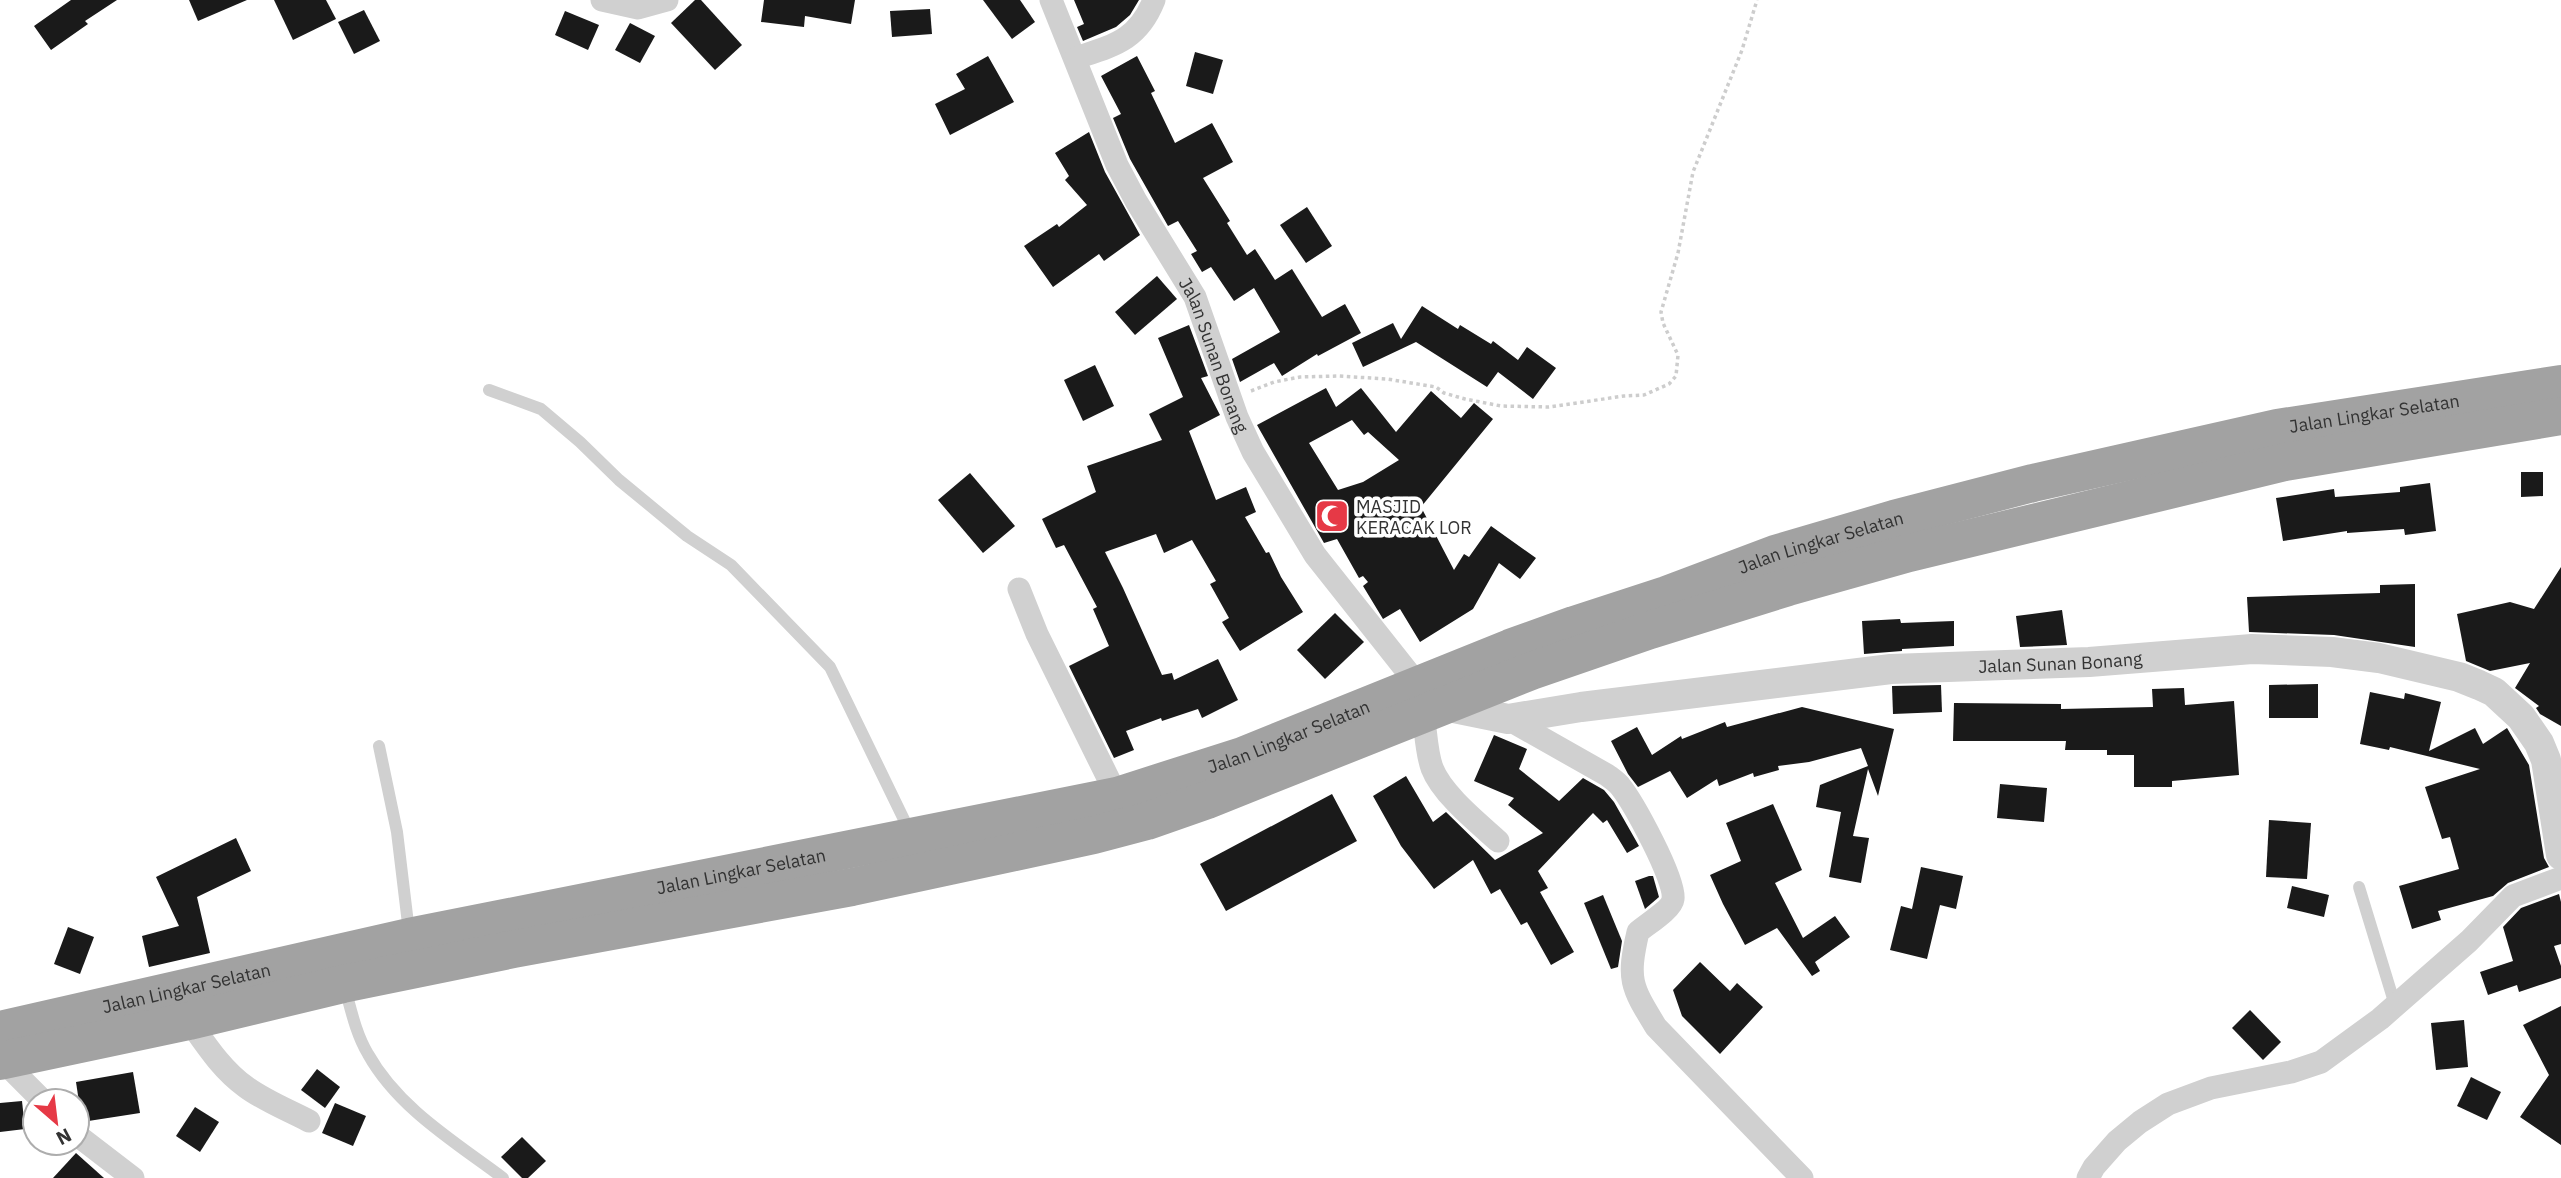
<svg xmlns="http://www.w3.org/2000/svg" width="2561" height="1178" viewBox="0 0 2561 1178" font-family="'IBM Plex Sans',sans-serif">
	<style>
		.building { fill: #1a1a1a; fill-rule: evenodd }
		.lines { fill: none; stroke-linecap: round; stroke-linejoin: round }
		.path { stroke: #cdcdcd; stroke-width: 3.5; stroke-dasharray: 3.5 3.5; stroke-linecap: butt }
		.service { stroke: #d0d0d0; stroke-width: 12 }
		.minor { stroke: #d0d0d0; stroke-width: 23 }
		.tertiary { stroke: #d0d0d0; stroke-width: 30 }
		.trunk { stroke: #a2a2a2; stroke-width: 38 }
		.labels { text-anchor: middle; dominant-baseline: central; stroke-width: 7; stroke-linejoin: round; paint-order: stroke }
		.street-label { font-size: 18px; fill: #333; stroke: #fff }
		.poi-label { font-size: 18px; fill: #333; stroke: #fff; text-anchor: start }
	</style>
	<rect width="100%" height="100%" fill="#fff"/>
	<g class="building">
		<polygon points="71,0 117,0 85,21 88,24 51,50 34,26"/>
		<polygon points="189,0 247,0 198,21"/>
		<polygon points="274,0 326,0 336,19 293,40"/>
		<polygon points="695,0 701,0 742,45 715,70 671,23"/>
		<polygon points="764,0 855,0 851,24 805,16 804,27 761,22"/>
		<polygon points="983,0 1020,0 1035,22 1012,39"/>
		<polygon points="1074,0 1139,0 1130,15 1116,27 1083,41 1077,27 1084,24"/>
		<polygon points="930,9 932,34 892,37 890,11"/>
		<polygon points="364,10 380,41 354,54 338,22"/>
		<polygon points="565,11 599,25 588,50 555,35"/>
		<polygon points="630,23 655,36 640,63 615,50"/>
		<polygon points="1195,52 1223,60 1213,94 1186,86"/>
		<polygon points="988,56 1014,102 950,135 935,104 965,89 956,74"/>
		<polygon points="1137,56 1155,91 1151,93 1175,143 1212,123 1233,162 1203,178 1230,221 1227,223 1247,255 1255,249 1275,280 1292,269 1322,317 1345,304 1361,333 1318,356 1317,354 1282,376 1274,363 1240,382 1232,359 1280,332 1254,288 1234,301 1211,267 1202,272 1191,254 1197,251 1178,221 1168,226 1130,159 1113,118 1121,114 1101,76"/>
		<polygon points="1089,132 1105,172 1140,235 1104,261 1099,254 1053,287 1024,246 1057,224 1059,227 1087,205 1065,180 1069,176 1055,153"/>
		<polygon points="1307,207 1332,246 1306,263 1280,225"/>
		<polygon points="1157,276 1177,299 1135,335 1115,312"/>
		<polygon points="1422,306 1458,329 1460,325 1491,344 1493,341 1518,360 1527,347 1556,368 1533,399 1498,372 1487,387 1416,342 1363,367 1352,343 1393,323 1401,339"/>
		<polygon points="1189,325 1208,376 1201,378 1220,415 1189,431 1216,500 1246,487 1256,512 1245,517 1266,553 1269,552 1281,577 1303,612 1240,651 1222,622 1229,618 1210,584 1216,581 1192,540 1164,553 1156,534 1105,552 1123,588 1162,675 1172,673 1174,680 1218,659 1238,700 1202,718 1198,709 1162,721 1161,718 1126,731 1134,750 1114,758 1069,666 1109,646 1093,609 1097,607 1064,545 1056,548 1042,519 1096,492 1087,466 1162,440 1149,414 1183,397 1158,338"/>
		<polygon points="1095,365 1114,406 1083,421 1064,380"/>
		<path d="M1326 388 1336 407 1361 388 1396 432 1431 391 1461 418 1474 403 1493 419 1421 507 1454 570 1464 554 1469 557 1491 526 1536 558 1520 579 1499 563 1473 609 1420 642 1400 609 1383 619 1363 586 1368 582 1363 576 1359 578 1337 539 1324 543 1257 425ZM1352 420 1364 435 1368 432 1399 460 1363 482 1338 490 1309 443Z"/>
		<polygon points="2521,472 2543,472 2543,496 2521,497"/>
		<polygon points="970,473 1015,526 983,553 938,500"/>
		<polygon points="2430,483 2436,531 2405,535 2404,529 2347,533 2347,531 2283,541 2276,498 2334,489 2335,497 2400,492 2400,487"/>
		<polygon points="2561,567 2561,726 2540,714 2536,708 2539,706 2515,688 2530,663 2490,671 2466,661 2457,614 2510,602 2534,609"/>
		<polygon points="2415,584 2415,647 2334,635 2249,632 2247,597 2380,593 2380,585"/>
		<polygon points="2062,610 2067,645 2020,647 2016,616"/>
		<polygon points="1335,613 1364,642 1325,679 1297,650"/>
		<polygon points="1900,619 1901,623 1954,621 1954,646 1902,649 1902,651 1864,654 1862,621"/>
		<polygon points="2318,684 2318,718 2269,718 2269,685"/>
		<polygon points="1941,685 1942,712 1893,714 1892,686"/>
		<polygon points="2184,688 2185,705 2234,701 2239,775 2172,781 2172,787 2134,787 2134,755 2107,755 2107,750 2065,750 2066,741 1953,741 1954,703 2061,704 2061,709 2153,707 2152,689"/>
		<polygon points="2370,692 2404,699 2405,693 2441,702 2429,751 2475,728 2483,744 2507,728 2529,765 2544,858 2549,867 2508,883 2493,896 2438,911 2441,920 2412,929 2399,886 2459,869 2450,837 2442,839 2425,787 2480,769 2390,747 2389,750 2360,744"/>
		<polygon points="1802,707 1894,729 1878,796 1868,769 1853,836 1869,838 1861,883 1829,877 1841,812 1816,807 1820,785 1868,766 1861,748 1809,762 1778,766 1779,770 1754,777 1753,773 1719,786 1717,779 1687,798 1670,771 1638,787 1628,774 1611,741 1637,727 1652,755 1681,736 1682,739 1725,722 1727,727"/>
		<polygon points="1494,735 1527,749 1519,769 1559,801 1583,778 1604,790 1614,802 1639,846 1627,853 1607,820 1603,823 1593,813 1538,871 1548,888 1540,892 1574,952 1551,965 1527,922 1521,925 1500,889 1491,894 1473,860 1434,889 1401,846 1373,796 1406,776 1433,822 1446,812 1495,860 1543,833 1508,805 1514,798 1474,781"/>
		<polygon points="2000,784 2047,788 2044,822 1997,818"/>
		<polygon points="1332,794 1357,841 1226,911 1200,864"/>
		<polygon points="1773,804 1802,870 1775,883 1803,938 1835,916 1850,937 1815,962 1820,971 1812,976 1777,928 1745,945 1723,904 1710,875 1741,861 1726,823"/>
		<polygon points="2269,820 2311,823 2307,879 2266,877"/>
		<polygon points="236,838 251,871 197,897 210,953 149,967 142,936 179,926 156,877"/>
		<polygon points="1921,867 1963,876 1956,909 1940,905 1927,959 1890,950 1901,906 1912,909"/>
		<polygon points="1649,876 1653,876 1659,897 1645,909 1635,881"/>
		<polygon points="2292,886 2329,895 2324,917 2287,908"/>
		<polygon points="2559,894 2561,902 2561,944 2554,946 2561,966 2561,978 2519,992 2517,985 2488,995 2480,972 2513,961 2503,927 2521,908"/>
		<polygon points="1603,895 1622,941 1618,967 1611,969 1584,903"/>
		<polygon points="68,927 94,937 80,974 54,964"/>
		<polygon points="1700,962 1730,991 1737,983 1763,1007 1720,1054 1682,1016 1673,990"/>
		<polygon points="2561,1006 2561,1145 2520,1117 2549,1075 2523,1025"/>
		<polygon points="2250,1010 2281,1042 2263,1060 2232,1028"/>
		<polygon points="2464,1020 2468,1067 2436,1070 2431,1023"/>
		<polygon points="317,1069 340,1087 325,1108 301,1090"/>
		<polygon points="133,1072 140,1113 82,1122 76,1082"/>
		<polygon points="2471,1077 2501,1092 2487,1120 2457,1106"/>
		<polygon points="22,1101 25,1129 0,1132 0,1103"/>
		<polygon points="335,1103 366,1116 353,1146 322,1133"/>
		<polygon points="195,1107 219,1122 200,1152 176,1136"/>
		<polygon points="522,1137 546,1161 528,1178 522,1178 501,1157"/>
		<polygon points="76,1153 104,1178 53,1178"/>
	</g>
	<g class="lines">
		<polyline class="path" points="1251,391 1274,382 1300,377 1338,376 1387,379 1436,387 1444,393 1465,399 1501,406 1549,407 1624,396 1644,395 1669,384 1676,376 1678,355 1663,323 1661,312 1678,253 1693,172 1742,50 1757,0"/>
		<g class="service">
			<polyline points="489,390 541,409 580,442 619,480 687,536 731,565 830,667 910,832"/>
			<polyline points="379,746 397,832 409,932"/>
			<polyline points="2359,887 2395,1005"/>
			<path d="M345 988C351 1010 356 1034 368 1054 398 1108 455 1142 503 1178"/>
		</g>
		<g class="minor">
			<polyline points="602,0 638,8 667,0"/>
			<path id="s1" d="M1051 0 1117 165 1136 201 1195 297 1237 417 1253 452 1315 555 1418 685"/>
			<path d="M1076 58C1115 45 1138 40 1154 0"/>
			<polyline points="1019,589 1037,634 1117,796"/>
			<path d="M1423 713C1426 731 1426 751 1432 768 1442 794 1477 822 1498 841"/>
			<path d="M1508 719 1607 775C1611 778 1617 782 1620 786 1633 802 1676 880 1673 899 1672 909 1646 925 1638 932 1627 980 1631 986 1656 1027L1802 1178"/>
			<path d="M189 1021C206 1045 222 1070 246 1087 265 1101 288 1110 309 1121"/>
			<polyline points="2,1060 43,1101"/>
			<polyline points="77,1135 133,1178"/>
			<polyline points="2088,1178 2094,1167 2117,1141 2140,1122 2168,1104 2211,1088 2291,1072 2321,1062 2380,1019 2469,941 2513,896 2561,878"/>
		</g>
		<path class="tertiary" id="s2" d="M1444 706 1508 719 1581 707 1891 669 2089 662 2252 649 2332 652 2379 658 2459 677 2479 685 2494 692 2521 717 2539 743 2546 760 2561 855"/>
		<g class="trunk">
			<path id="s3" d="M0 1030 409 937 1117 796 1242 756 1510 648 1574 625 1666 595 1775 554 1894 519 2033 483 2277 428 2561 384"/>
			<polyline points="0,1061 189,1021 343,984 514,949 852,887 1094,835 1147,821 1207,800 1531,671 1650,630 1788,587 1909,553 2285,462 2561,416"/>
		</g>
	</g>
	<defs>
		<g id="mosque-square" transform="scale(1.75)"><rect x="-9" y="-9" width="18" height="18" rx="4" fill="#e63946" stroke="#fff"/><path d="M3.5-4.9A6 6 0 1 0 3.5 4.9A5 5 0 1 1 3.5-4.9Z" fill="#fff"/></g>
	</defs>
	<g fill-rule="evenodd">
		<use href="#mosque-square" x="1332" y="516"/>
	</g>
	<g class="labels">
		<g class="street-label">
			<text stroke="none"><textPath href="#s1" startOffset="392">Jalan Sunan Bonang</textPath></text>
			<text stroke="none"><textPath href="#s3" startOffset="2459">Jalan Lingkar Selatan</textPath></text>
			<text stroke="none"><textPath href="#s3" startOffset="1890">Jalan Lingkar Selatan</textPath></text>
			<text stroke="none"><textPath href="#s2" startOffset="621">Jalan Sunan Bonang</textPath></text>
			<text stroke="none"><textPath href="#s3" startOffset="1323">Jalan Lingkar Selatan</textPath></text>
			<text stroke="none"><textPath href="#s3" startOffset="758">Jalan Lingkar Selatan</textPath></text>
			<text stroke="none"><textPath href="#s3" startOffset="191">Jalan Lingkar Selatan</textPath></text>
		</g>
		<g class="poi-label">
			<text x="1356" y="506">MASJID<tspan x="1356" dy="21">KERACAK LOR</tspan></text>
		</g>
	</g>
	<g transform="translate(56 1122) rotate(152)"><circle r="33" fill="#ffffff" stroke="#adadad" stroke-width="2"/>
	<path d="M0-5L12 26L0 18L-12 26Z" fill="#e63946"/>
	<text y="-10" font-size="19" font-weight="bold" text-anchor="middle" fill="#333333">N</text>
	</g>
</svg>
